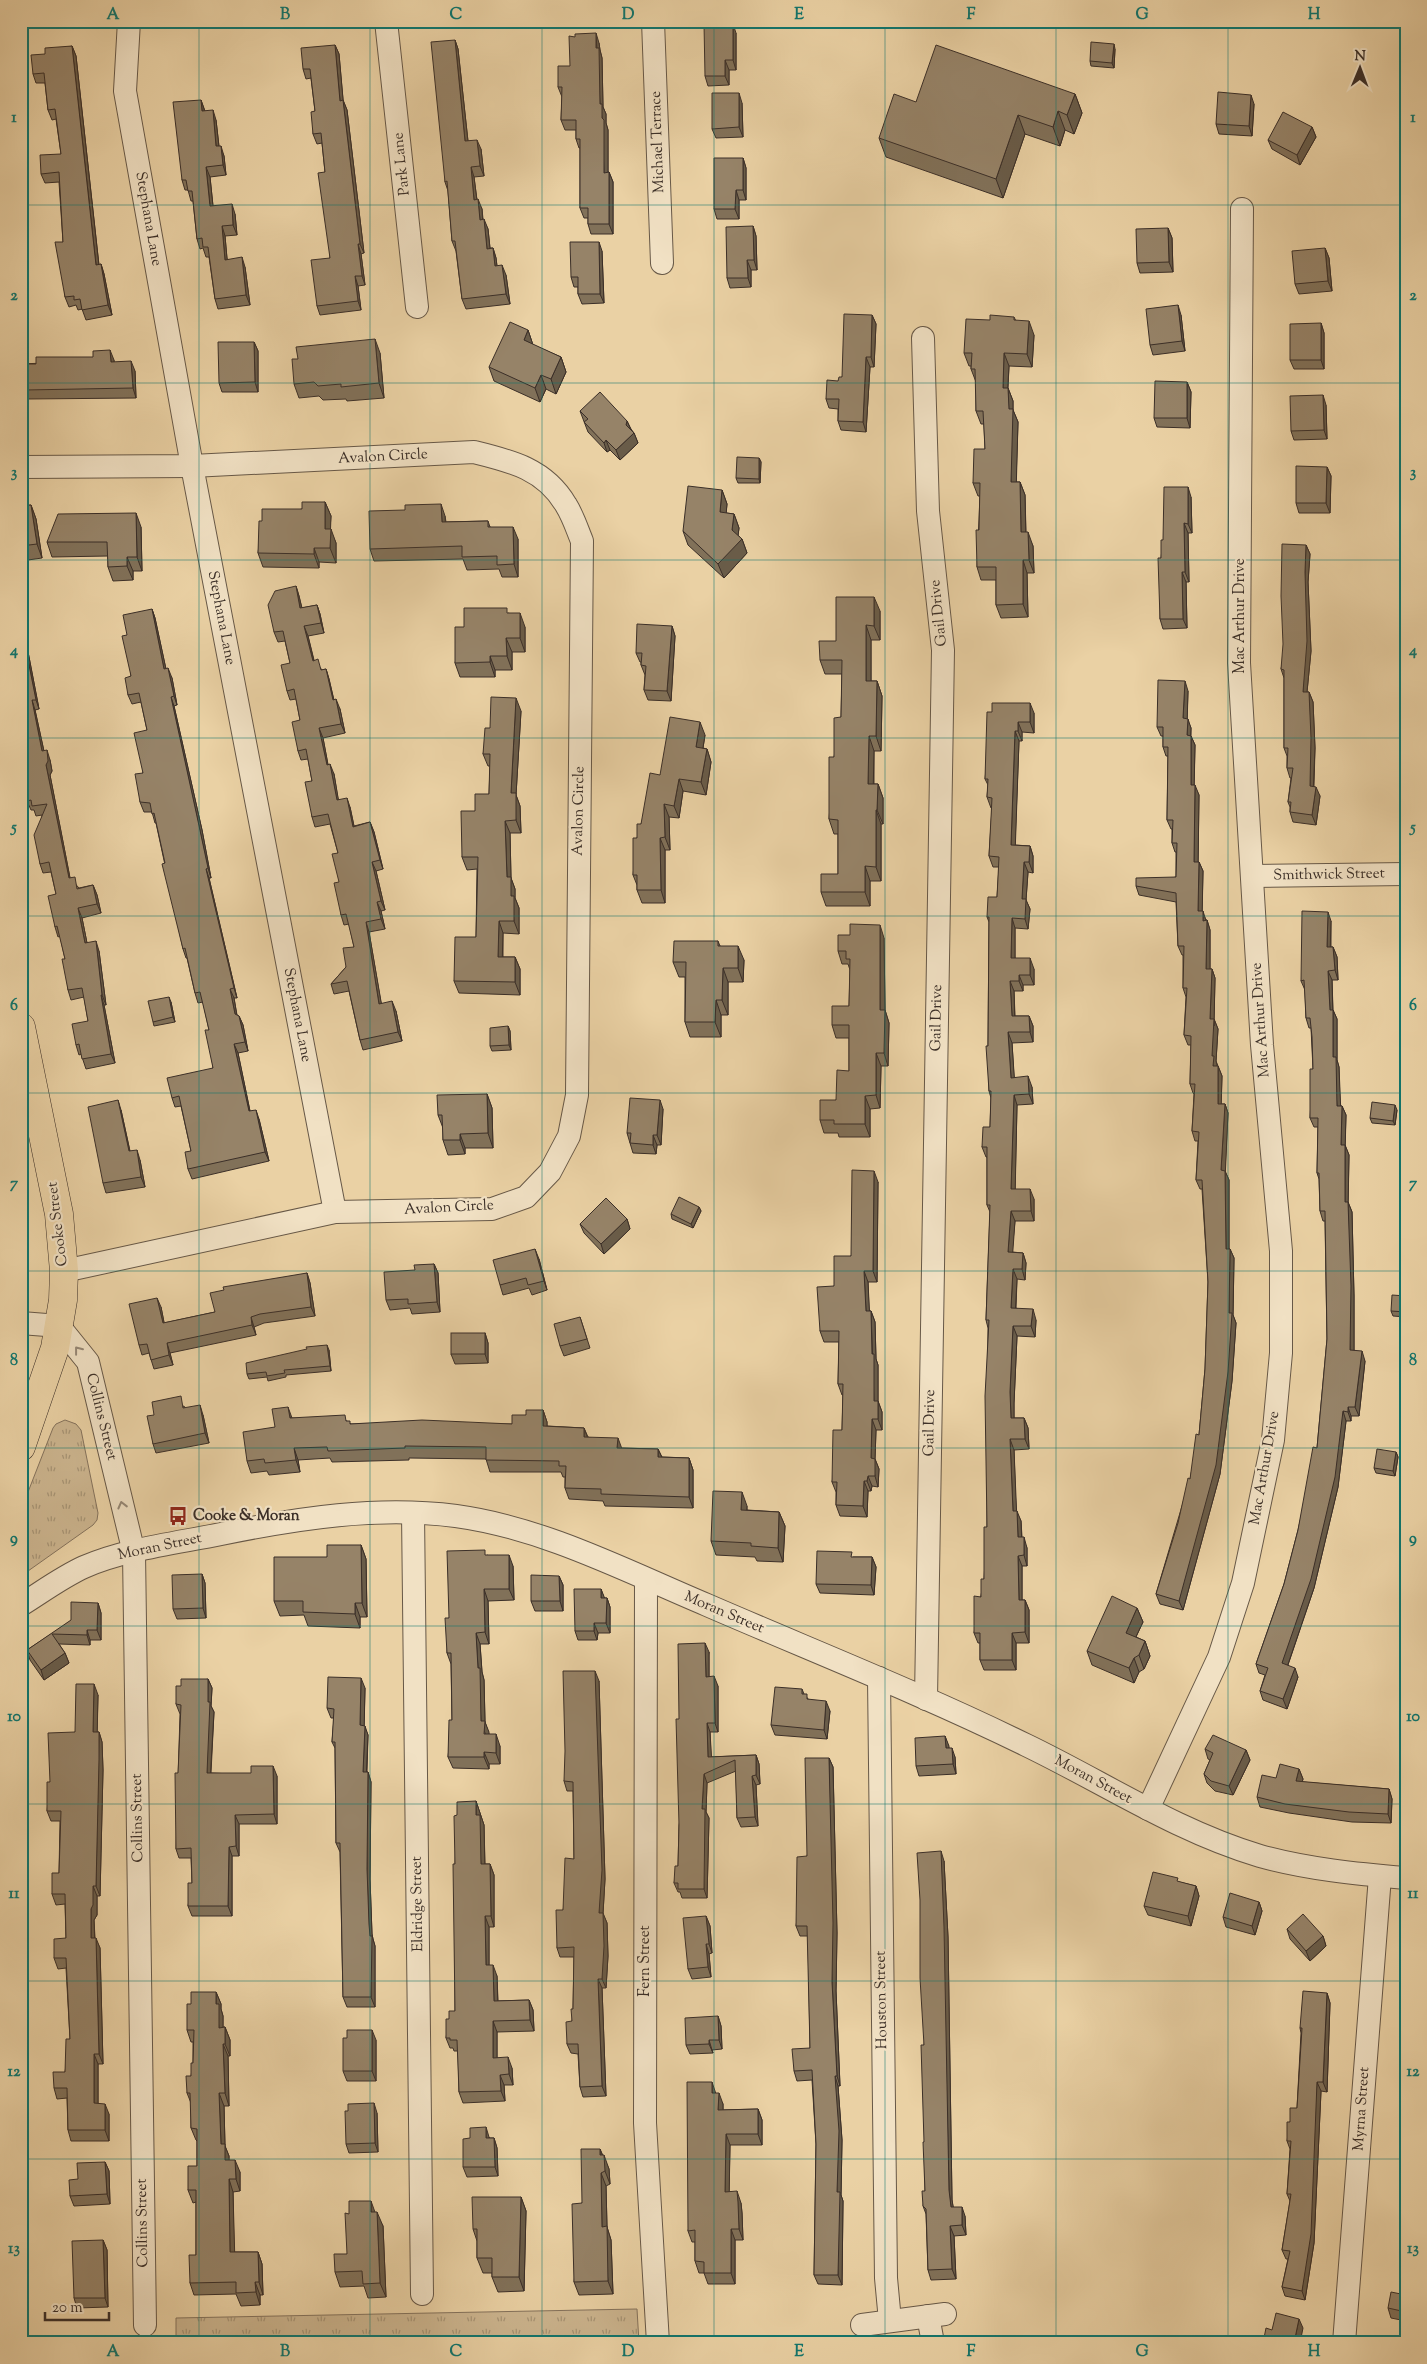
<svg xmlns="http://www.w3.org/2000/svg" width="1427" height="2364" viewBox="0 0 1427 2364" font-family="'Sorts Mill Goudy',serif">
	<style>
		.park { fill: url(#park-tufts); stroke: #84725c }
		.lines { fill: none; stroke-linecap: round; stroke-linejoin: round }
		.minor-casing { stroke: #675847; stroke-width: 24 }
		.major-casing { stroke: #3b2f28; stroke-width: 29 }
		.minor { stroke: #f1e1c4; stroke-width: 22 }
		.major { stroke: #ead1a4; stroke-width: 28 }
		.wall { fill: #817159; stroke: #3b2f28 }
		.shaded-wall { fill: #695c49; stroke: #3b2f28 }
		.building { fill: #968368; stroke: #3b2f28 }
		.oneway { stroke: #968876 }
		.grid { fill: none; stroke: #0f766e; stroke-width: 1; stroke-opacity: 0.55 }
		.labels { text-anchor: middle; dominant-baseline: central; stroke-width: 4.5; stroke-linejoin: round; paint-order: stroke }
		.street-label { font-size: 15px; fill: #3b2f28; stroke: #f1e1c4 }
		.poi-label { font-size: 15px; font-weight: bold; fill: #3b2f28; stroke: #f1e1c4; text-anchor: start }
		.neatline { fill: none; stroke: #0f766e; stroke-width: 2 }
		.grid-label { font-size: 16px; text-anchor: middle; font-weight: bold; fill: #0f766e }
	</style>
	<defs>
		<pattern id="park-tufts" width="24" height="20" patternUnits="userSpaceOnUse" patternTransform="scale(1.25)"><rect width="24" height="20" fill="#ccb58f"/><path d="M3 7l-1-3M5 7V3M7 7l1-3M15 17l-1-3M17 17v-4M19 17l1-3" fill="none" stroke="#a79475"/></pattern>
	</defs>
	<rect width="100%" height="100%" fill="#ead1a4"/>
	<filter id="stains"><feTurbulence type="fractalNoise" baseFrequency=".004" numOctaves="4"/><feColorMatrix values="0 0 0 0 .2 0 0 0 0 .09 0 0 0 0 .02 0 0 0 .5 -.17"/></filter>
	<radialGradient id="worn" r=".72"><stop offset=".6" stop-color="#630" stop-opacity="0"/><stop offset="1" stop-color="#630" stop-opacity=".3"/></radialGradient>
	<g class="park">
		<polygon points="65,1420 76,1424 81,1430 98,1513 97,1520 93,1525 21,1576 21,1510 53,1428 56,1424"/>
		<polygon points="637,2309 639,2343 21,2343 21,2340 176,2338 176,2318"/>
	</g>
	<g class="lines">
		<g class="minor-casing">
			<g id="minor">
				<polyline points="129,21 125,91 192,466 335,1212"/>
				<polyline points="386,21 417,307"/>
				<polyline points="653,21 662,263"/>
				<polyline points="923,338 928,511 943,650 926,1699"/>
				<path d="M21 467 192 466 474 452C511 461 545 469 566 505 573 516 577 529 582 541L577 1095 569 1136 550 1172 526 1197 492 1209 335 1212 64 1271"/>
				<polyline points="1252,876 1406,874"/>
				<polyline points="21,1323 59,1326 88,1362 134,1553 145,2325"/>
				<polyline points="413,1513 422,2294"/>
				<polyline points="646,1580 645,2123 658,2343"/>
				<path d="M21 1605C42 1592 62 1577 84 1567 125 1549 177 1543 221 1534 299 1518 377 1506 456 1516 544 1528 626 1571 707 1605 813 1651 922 1694 1026 1745 1103 1782 1176 1831 1260 1856 1307 1869 1357 1874 1406 1878"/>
				<polyline points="879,1678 886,2278 890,2321"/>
				<polyline points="1148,1809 1219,1657 1243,1583 1273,1440 1281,1353 1281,1251 1262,1045 1239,663 1242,209"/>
				<polyline points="928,2316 933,2343"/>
				<polyline points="862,2325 945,2314"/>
				<polyline points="1344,2343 1380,1876"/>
			</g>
		</g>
		<g class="major-casing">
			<polyline id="major" points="21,1027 59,1214 64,1271 63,1300 55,1348 21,1447"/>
		</g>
		<use href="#minor" class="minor"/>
		<use href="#major" class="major"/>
	</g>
	<g class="wall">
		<polygon points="736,33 736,70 729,70 729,85 708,86 705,76"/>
		<polygon points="455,40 458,49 468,141 481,149 484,176 474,177 477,200 482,209 483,219 488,229 490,248 493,248 496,258 497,266 506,275 510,304 466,309 462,299 456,251 452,241 448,191 445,182"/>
		<polygon points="599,43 600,50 602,58 603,107 606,114 606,123 608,130 608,172 609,172 613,182 613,234 591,234 588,224 588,218 584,218 580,208 580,148 579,148 576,139 576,130 565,130 561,120 562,97 558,87 570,66"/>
		<polygon points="335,45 339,54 343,100 347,110 364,253 361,254 365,285 358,286 361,310 320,315 317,306 330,258 325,172 322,143 317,144 313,134 315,111 311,78 306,79 303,69"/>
		<polygon points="72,46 76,56 99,265 101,264 104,274 112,315 86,320 82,309 78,310 76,305 69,307 65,297 63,242 59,182 45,183 41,174 61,154 56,119 52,120 48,110 45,83 36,83 33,74 45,54"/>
		<polygon points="1115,49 1114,68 1091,66 1090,61"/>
		<polygon points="1075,94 1082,113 1074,134 1065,130 1060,146 1025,134 1003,198 886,157 879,138 916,102"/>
		<polygon points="201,100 205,111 216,120 219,146 224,156 226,175 210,177 213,206 235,214 237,235 225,236 227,259 245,267 250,305 218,309 215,299 209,257 206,257 203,248 200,249 197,239 193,201 191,201 188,190 185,190 182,180"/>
		<polygon points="742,103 743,137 716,138 712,129"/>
		<polygon points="1254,104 1252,136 1219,134 1216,124"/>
		<polygon points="1312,127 1316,137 1300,165 1272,149 1268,140"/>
		<polygon points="743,158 746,168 746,200 739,200 739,219 717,219 714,209"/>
		<polygon points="753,226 756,236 757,270 751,270 751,287 730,288 727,278"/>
		<polygon points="1168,228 1172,238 1173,272 1140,273 1137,263"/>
		<polygon points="1325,248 1329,258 1332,291 1299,294 1295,284"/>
		<polygon points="602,251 604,303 582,304 578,294 578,287 574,287 571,277"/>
		<polygon points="872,315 876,324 874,367 870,367 866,432 841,430 838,421 838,409 829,408 826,399 838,381 842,377"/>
		<polygon points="1181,315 1185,351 1153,355 1150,345"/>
		<polygon points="1014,317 1016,321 1034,335 1032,367 1009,366 1008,388 1013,401 1013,410 1018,422 1016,482 1020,482 1025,495 1026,532 1033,546 1034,573 1027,573 1028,617 1001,618 996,605 996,580 981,580 977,567 980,496 978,496 973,483 985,449 984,424 981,424 976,411 976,382 971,369 971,366 969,366 964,353"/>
		<polygon points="1321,323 1324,333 1324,369 1294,369 1290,360"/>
		<polygon points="528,330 533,345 561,357 566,372 556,394 546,389 540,402 494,381 489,367"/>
		<polygon points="254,342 258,351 258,392 222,392 219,383"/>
		<polygon points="380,353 384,398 347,401 346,399 323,400 319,396 299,398 294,384"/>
		<polygon points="114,360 114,362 135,371 136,398 28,399 26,394 21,394 21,364"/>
		<polygon points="1187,382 1191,392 1190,428 1157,427 1154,418"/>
		<polygon points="1326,405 1327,439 1294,440 1291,431"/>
		<polygon points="580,411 627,421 631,429 634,433 638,443 620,460 610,450 607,452 588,432"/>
		<polygon points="759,458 761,462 760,483 738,483 736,478"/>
		<polygon points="1327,467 1331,476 1330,513 1299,513 1296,503"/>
		<polygon points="722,490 727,504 726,513 734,514 739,528 738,535 742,539 747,553 724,578 688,545 683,531"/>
		<polygon points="1191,497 1192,533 1188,533 1189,582 1186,582 1187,628 1163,629 1160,619 1161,558 1163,540"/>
		<polygon points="325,502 331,516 330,529 336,543 336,563 319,562 319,568 263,567 258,553 262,521"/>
		<polygon points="31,505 36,519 42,558 21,561 21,506"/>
		<polygon points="445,516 446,522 488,521 490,527 518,539 518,577 502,577 499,569 467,570 463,559 374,561 370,549"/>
		<polygon points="141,527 142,571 133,571 133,580 113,581 108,567 108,556 52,557 47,542"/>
		<polygon points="1306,545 1310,554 1308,582 1311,651 1307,692 1309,692 1313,702 1315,748 1314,786 1320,796 1316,825 1293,822 1290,812 1290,807 1288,802 1291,778 1290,778 1287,768 1287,756 1284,748 1284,678 1281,669"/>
		<polygon points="296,586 299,596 302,608 317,605 320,614 324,633 308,636 314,660 322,670 326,669 329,679 334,700 340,709 345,733 323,738 328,765 334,774 338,799 350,807 354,826 370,822 374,832 383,869 376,871 385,910 381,911 385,929 369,932 381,1003 396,1011 402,1041 363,1050 360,1040 349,991 334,994 331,984 346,967 354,947 349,924 344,925 341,915 338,853 330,824 315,827 312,817 312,781 308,759 301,760 298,751 300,720 296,699 290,700 287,691 290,663 285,641 278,642 274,632"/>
		<polygon points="152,609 155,618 166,669 172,678 177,705 174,706 202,830 211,878 209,878 237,998 234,998 237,1015 239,1016 243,1025 248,1051 238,1053 250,1111 259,1119 269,1161 192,1179 188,1169 191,1151 181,1106 175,1107 172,1098 213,1068 209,1030 203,1002 198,1003 195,993 187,958 186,958 183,949 156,823 155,823 152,812 144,812 140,802 147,730 141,702 132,704 128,695 131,676 127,635"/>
		<polygon points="880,611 880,640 871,640 871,681 877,681 882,696 881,751 874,751 874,784 878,784 883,798 883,824 881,824 881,881 870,881 870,906 826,906 821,892 838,874 838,834 834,834 829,819 834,757 841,717 842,674 825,674 820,660 836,641"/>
		<polygon points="509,613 525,627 525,652 512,652 512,670 495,670 495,677 460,677 455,663 464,627"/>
		<polygon points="21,623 24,631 39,709 35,710 44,751 50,760 52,771 50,775 70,878 79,888 93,885 97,895 101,913 82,918 87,943 99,951 106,1005 104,1005 115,1063 86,1069 81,1054 79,1055 76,1045 88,1021 84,997 71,1000 68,990 65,959 60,936 58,937 55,927 56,894 51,872 43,873 40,864 42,815 36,816 34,810 31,810 27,801 28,767 24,743 21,743"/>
		<polygon points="672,626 675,636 671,701 648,700 644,690 645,675 641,665 641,662 640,662 636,653"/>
		<polygon points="1188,691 1187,719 1191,728 1191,736 1195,745 1194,785 1199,795 1198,862 1199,862 1203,871 1202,911 1206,920 1207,920 1210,930 1210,969 1212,969 1215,978 1214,1019 1218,1029 1216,1061 1222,1076 1221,1104 1225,1104 1228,1113 1225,1171 1229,1180 1229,1249 1230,1249 1234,1258 1233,1315 1236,1323 1232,1381 1220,1474 1183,1610 1160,1604 1156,1594 1190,1479 1199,1435 1205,1369 1208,1282 1202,1189 1200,1189 1196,1180 1198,1141 1195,1141 1192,1131 1194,1094 1193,1093 1190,1084 1191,1045 1188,1045 1184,1035 1186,997 1183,988 1183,955 1182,955 1178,946 1176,902 1139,895 1136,886 1176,877 1176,852 1175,852 1172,843 1172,829 1171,829 1167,820 1168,756 1166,756 1163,747 1163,736 1161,736 1157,727"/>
		<polygon points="521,711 516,795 520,806 521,833 510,833 511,878 515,889 515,898 519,908 519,934 503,933 503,957 515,957 520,969 520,995 459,993 454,981 476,937 477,869 467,870 462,857 475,811 489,794 490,766 488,766 483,754 490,728"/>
		<polygon points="992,712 1034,713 1034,733 1022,732 1022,741 1019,741 1015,845 1030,846 1033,856 1033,873 1028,872 1026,900 1030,909 1028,929 1015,928 1015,958 1034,969 1034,985 1023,985 1023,991 1014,991 1015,1016 1029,1016 1033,1026 1033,1042 1012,1043 1014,1077 1032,1087 1033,1104 1017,1105 1015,1189 1034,1199 1034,1221 1015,1221 1012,1252 1023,1253 1026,1263 1025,1280 1017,1279 1016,1308 1036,1320 1035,1337 1017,1336 1014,1403 1014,1418 1024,1418 1028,1428 1029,1449 1014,1450 1016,1511 1021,1521 1022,1537 1027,1548 1027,1566 1022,1566 1022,1600 1025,1600 1029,1610 1029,1643 1016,1643 1016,1670 984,1670 980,1660 980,1643 978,1643 974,1633 984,1579 987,1527 988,1328 986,1320 990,1212 987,1205 987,1157 986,1157 982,1147 990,1127 991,1098 989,1091 988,1046 989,922 987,917 997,897 999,867 993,867 989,856 992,808 991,808 987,797 988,785 985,779"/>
		<polygon points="705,735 703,748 707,749 711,762 706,795 683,791 679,818 669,817 670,850 665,850 665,903 642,903 637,890 637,885 633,875 637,838 641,824 660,775"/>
		<polygon points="1331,921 1331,947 1333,947 1337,957 1338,980 1332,980 1333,1010 1337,1019 1337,1060 1339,1067 1340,1106 1342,1106 1346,1115 1345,1145 1349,1155 1348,1202 1352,1212 1354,1296 1354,1350 1365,1361 1359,1416 1351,1416 1351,1421 1346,1421 1338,1487 1314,1588 1288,1665 1298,1677 1287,1709 1263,1700 1260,1691 1265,1675 1259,1673 1256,1664 1284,1584 1298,1530 1317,1448 1327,1339 1325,1221 1323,1221 1320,1211 1319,1179 1317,1173 1318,1127 1314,1127 1310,1118 1313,1069 1311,1028 1309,1028 1306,1018 1305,990 1301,981"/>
		<polygon points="884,938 885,1010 889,1023 888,1066 881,1066 880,1108 870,1109 870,1137 839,1137 838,1133 824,1133 820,1120 836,1100 849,1071 849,1038 836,1038 832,1025 849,1006 850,970 848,964 842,964 838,951"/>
		<polygon points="718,941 720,946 744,960 743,982 728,982 728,1015 721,1015 721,1037 690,1037 685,1022 685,977 679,977 673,962"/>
		<polygon points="171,1002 175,1022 154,1026 153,1022"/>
		<polygon points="508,1026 510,1031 511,1050 492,1051 490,1046"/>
		<polygon points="487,1094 492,1108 493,1148 465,1148 465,1154 448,1155 443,1140 443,1128 438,1115"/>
		<polygon points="663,1109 661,1145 657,1145 656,1154 633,1153 627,1133"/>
		<polygon points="121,1110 130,1151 140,1160 145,1187 106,1193 103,1183"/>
		<polygon points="1397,1110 1395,1125 1372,1123 1370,1118"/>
		<polygon points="878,1182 877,1282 868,1282 869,1311 871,1311 875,1322 876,1359 878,1365 878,1401 882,1412 882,1430 876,1430 875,1459 879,1469 878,1487 872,1486 871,1491 868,1491 867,1517 840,1516 836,1505 836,1492 832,1482 842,1430 843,1395 842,1395 838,1384 839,1342 824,1342 820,1331 834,1286 851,1256"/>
		<polygon points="699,1207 701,1211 693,1228 672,1219 671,1214"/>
		<polygon points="627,1219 630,1229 604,1254 584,1233 580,1224"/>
		<polygon points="539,1259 547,1290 532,1295 529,1288 503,1295 500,1285"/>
		<polygon points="434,1264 438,1273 440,1312 412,1314 410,1308 390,1310 386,1300 415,1270"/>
		<polygon points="307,1273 310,1283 315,1316 264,1323 254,1327 256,1335 170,1353 173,1365 154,1369 149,1353 142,1355 139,1345 161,1307 164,1323 215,1312"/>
		<polygon points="1406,1296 1406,1317 1393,1316 1391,1311"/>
		<polygon points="580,1317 590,1348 564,1356 560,1346"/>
		<polygon points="485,1333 488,1343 488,1363 455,1364 451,1354"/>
		<polygon points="329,1350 331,1371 286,1375 286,1377 268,1381 267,1377 249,1379 247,1374"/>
		<polygon points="184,1406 185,1408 203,1415 209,1443 156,1453 153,1444 154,1415"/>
		<polygon points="543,1410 547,1422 547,1426 584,1428 588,1437 621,1448 658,1449 662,1457 689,1458 693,1470 693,1508 605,1506 603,1501 569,1499 565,1488 565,1477 563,1477 561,1472 490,1472 486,1459 409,1458 409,1460 332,1462 330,1458 298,1460 300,1472 269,1475 267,1471 251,1473 247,1461 275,1427 292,1418 347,1421 351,1424 512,1424 526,1415"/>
		<polygon points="1396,1452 1398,1457 1395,1476 1376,1473 1374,1468"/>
		<polygon points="747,1506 747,1510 779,1512 785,1526 783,1562 757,1561 755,1557 716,1555 711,1541"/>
		<polygon points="361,1545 366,1559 367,1617 360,1617 360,1628 308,1626 304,1615 280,1616 274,1601 327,1557"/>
		<polygon points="487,1555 513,1566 514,1600 488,1601 489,1644 480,1644 482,1672 484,1680 485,1722 489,1734 500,1746 500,1764 489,1764 489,1769 453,1768 448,1757 452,1720 451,1664 447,1653 449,1618"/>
		<polygon points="853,1557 872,1557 876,1567 874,1595 820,1593 816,1584"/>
		<polygon points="202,1574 205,1583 206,1618 177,1619 173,1609"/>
		<polygon points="559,1576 563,1585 563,1611 535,1611 531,1601"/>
		<polygon points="601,1589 604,1598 607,1598 610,1607 610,1633 598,1633 597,1640 578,1640 575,1631"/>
		<polygon points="98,1603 101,1613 101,1640 90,1640 90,1645 59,1644 65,1653 69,1663 44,1680 30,1660 27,1650"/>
		<polygon points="1137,1608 1143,1622 1136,1637 1145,1641 1150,1656 1144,1669 1139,1672 1134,1683 1092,1665 1087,1651"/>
		<polygon points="709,1652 709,1677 718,1686 718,1732 710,1732 711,1757 756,1755 759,1764 760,1784 756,1785 758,1826 741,1827 737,1818 736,1771 707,1783 706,1812 709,1818 707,1898 682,1898 680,1892 678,1892 674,1883 678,1866 679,1825"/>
		<polygon points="208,1679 212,1688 211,1706 214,1712 211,1773 277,1776 277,1824 239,1824 239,1856 232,1856 232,1916 192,1916 188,1906 192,1883 191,1858 179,1858 176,1849 180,1714 176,1704 181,1686"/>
		<polygon points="599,1681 605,1879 603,1914 607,1923 608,1956 606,1988 602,1988 606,2096 583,2097 580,2087 578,2054 571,2053 567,2044 572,2021 573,2009 574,1957 560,1957 557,1948 563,1910 574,1859 573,1791 567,1791 564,1781"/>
		<polygon points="365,1688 364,1726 368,1735 367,1772 368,1772 371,1782 370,1879 372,1934 373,1939 375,1946 375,2007 347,2007 343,1997 340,1852 336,1843 335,1748 332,1742 334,1718 331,1718 327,1708"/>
		<polygon points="802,1689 804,1694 809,1700 830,1711 827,1739 775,1735 771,1725"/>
		<polygon points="98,1695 97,1732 99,1732 102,1742 103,1770 100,1896 97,1896 97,1915 94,1920 95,1938 100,1948 103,2064 98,2064 98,2103 109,2114 109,2141 71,2141 68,2130 67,2098 57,2099 54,2088 65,2072 70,2039 66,1968 58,1969 54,1958 66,1938 65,1904 56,1905 52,1894 59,1873 60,1821 51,1821 47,1811 50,1782 75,1732"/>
		<polygon points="945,1736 949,1748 955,1757 956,1774 919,1776 916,1766"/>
		<polygon points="1205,1749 1246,1750 1250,1760 1233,1795 1215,1791 1207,1783 1204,1774 1210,1760 1208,1759"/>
		<polygon points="829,1758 833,1767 837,1933 836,1991 840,2086 838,2086 842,2140 841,2195 843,2201 842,2285 818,2284 814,2275 816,2144 812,2080 797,2081 794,2071 810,2048 808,1936 800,1936 796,1926 807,1856"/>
		<polygon points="1299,1769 1303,1779 1302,1782 1389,1789 1392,1799 1391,1823 1352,1822 1289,1813 1260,1807 1257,1797 1276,1778"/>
		<polygon points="476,1801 484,1825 485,1864 490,1864 494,1875 494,1927 489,1927 489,1965 497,1976 498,2001 529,2000 533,2010 534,2031 497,2032 497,2058 512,2068 513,2085 504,2085 505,2101 463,2103 459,2092 458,2051 454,2051 453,2048 450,2048 446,2038 449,2019 455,2011 455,1864 457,1815"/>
		<polygon points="944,1861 948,1937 952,2200 953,2207 965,2216 966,2235 954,2236 956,2279 931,2280 928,2270 926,2214 923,2206 925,2191 924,2045"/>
		<polygon points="1179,1882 1196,1886 1199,1896 1191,1926 1148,1915 1144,1906"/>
		<polygon points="1259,1902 1262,1911 1255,1935 1226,1927 1223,1917"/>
		<polygon points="706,1916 710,1926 712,1953 709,1954 711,1977 692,1979 688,1969"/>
		<polygon points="1287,1929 1323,1936 1326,1946 1310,1961 1290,1939"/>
		<polygon points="216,1992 221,2004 221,2009 223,2016 223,2027 225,2027 230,2040 230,2056 228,2056 229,2106 224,2106 225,2146 229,2156 229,2160 240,2172 240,2191 233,2192 234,2252 258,2252 262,2264 263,2295 260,2295 260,2305 241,2306 236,2294 194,2295 190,2283 196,2255 196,2202 193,2203 188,2190 197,2166 197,2141 196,2140 191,2128 191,2103 187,2093 191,2076 193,2063 193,2042 191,2042 187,2030"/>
		<polygon points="1327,1993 1330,2003 1327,2092 1321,2091 1314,2243 1305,2300 1285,2296 1282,2287 1288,2259 1286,2259 1282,2250 1290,2201 1287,2194 1290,2149 1287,2141 1290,2122 1297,2108 1301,2033 1300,2028"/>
		<polygon points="718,2016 721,2026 722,2049 712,2050 713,2053 690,2054 686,2045"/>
		<polygon points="376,2040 376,2081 347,2081 343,2071"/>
		<polygon points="716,2093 723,2104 723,2110 758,2109 762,2120 762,2145 730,2145 729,2192 741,2203 742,2213 743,2240 735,2240 735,2284 708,2284 704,2273 699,2273 695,2261 695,2242 692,2242 688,2231"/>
		<polygon points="377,2113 378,2152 349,2153 346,2144"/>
		<polygon points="489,2137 490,2138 494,2138 497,2148 498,2176 467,2177 463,2167"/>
		<polygon points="600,2149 609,2169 610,2184 606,2186 607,2227 611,2240 613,2294 579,2295 574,2282 582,2203"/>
		<polygon points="105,2162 109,2171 110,2204 74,2206 70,2196 78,2179"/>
		<polygon points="521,2197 526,2211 524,2291 498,2292 492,2277 492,2273 483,2273 477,2258 477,2241 473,2229"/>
		<polygon points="375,2212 383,2226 386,2297 368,2298 364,2286 340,2287 335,2272"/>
		<polygon points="1406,2227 1406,2275 1405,2275 1402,2265"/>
		<polygon points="103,2240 107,2250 108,2307 77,2308 74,2298"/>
		<polygon points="1406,2295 1406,2321 1391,2318 1388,2308"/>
	</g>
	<g class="shaded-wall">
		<polygon points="733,24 736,33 736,70 733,60"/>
		<polygon points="596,33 599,43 600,50 602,58 603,107 606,114 606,123 608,130 608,182 604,173 602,118 600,104"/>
		<polygon points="455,40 458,49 469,151 465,141"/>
		<polygon points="1114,44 1115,49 1114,68 1112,63"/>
		<polygon points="335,45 339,54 344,110 340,101"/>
		<polygon points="72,46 76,56 100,275 96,265"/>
		<polygon points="725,60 729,70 729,85 725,76"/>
		<polygon points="739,93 742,103 743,137 739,127"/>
		<polygon points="1075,94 1082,113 1074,134 1067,115"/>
		<polygon points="1251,95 1254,104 1252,136 1249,126"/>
		<polygon points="201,100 204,109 206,121 202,111"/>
		<polygon points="343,100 347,110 364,253 360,244"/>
		<polygon points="213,110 216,120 220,156 216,146"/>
		<polygon points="1058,111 1065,130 1060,146 1053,127"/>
		<polygon points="1018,115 1025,134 1003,198 996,179"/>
		<polygon points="1312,127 1316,137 1300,165 1297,155"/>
		<polygon points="477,140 481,149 484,176 480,166"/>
		<polygon points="221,146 224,156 226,175 223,165"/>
		<polygon points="743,158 746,168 746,200 743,190"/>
		<polygon points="206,167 210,177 214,216 210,206"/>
		<polygon points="471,167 474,177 478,209 474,200"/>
		<polygon points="609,172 613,182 613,234 609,224"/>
		<polygon points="736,190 739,200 739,219 735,209"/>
		<polygon points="478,199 482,209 483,229 480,220"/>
		<polygon points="232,204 235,214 237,235 233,225"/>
		<polygon points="484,219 488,229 491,258 487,249"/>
		<polygon points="222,226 225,236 228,269 225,260"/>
		<polygon points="753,226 756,236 757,270 754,260"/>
		<polygon points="1168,228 1172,238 1173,272 1169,262"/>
		<polygon points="599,242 602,251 604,303 600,294"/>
		<polygon points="358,244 361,254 365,285 362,276"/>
		<polygon points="493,248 496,258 498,275 495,266"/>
		<polygon points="1325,248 1329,258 1332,291 1328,281"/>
		<polygon points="242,257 245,267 250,305 246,295"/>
		<polygon points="747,260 751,270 751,287 748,278"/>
		<polygon points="101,264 104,274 112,315 108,305"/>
		<polygon points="502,265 506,275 510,304 506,294"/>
		<polygon points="355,276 358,286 361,310 358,301"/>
		<polygon points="1178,305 1181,315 1185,351 1182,341"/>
		<polygon points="872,315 876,324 874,367 871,357"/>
		<polygon points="1029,321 1034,335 1032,367 1027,354"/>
		<polygon points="1321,323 1324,333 1324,369 1321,360"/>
		<polygon points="528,330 533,345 524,340"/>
		<polygon points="375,339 380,353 384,398 379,383"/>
		<polygon points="254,342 258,351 258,392 255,382"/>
		<polygon points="110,350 114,360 114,372 111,362"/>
		<polygon points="1004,353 1009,366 1007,401 1003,388"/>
		<polygon points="561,357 566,372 556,394 551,379"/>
		<polygon points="866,357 870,367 866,432 863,422"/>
		<polygon points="131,361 135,371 136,398 133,388"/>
		<polygon points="541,375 546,389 540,402 535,388"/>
		<polygon points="1187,382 1191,392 1190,428 1187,418"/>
		<polygon points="1008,388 1013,401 1013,410 1018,422 1016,495 1011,482"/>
		<polygon points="1323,395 1326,405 1327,439 1324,430"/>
		<polygon points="627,421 631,430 626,425"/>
		<polygon points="634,433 638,443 620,460 616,450"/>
		<polygon points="606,440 610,450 607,452 604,443"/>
		<polygon points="759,458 761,462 760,483 759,479"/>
		<polygon points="1327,467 1331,476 1330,513 1326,503"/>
		<polygon points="1020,482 1025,495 1026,545 1021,532"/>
		<polygon points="1188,487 1191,497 1192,533 1188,524"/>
		<polygon points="722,490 727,504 725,527 720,512"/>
		<polygon points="325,502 331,516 330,543 325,529"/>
		<polygon points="441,504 445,516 446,535 442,522"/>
		<polygon points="31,505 36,519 42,558 37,544"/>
		<polygon points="136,513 141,527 142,571 137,557"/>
		<polygon points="734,514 739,528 737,544 742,539 747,553 724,578 718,564 732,530"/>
		<polygon points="1184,523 1188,533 1189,582 1185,572"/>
		<polygon points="513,527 518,539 518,577 514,564"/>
		<polygon points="331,529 336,543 336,563 330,548"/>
		<polygon points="1028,532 1033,546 1034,573 1029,560"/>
		<polygon points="1306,545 1310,554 1308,582 1311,651 1306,702 1303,692 1305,572"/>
		<polygon points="314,548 319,562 319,568 314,554"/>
		<polygon points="127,557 133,571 133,580 127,566"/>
		<polygon points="1023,560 1027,573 1028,617 1023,604"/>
		<polygon points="1182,572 1186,582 1187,628 1183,619"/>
		<polygon points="296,586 299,596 304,618 300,608"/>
		<polygon points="874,597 880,611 880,640 874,626"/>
		<polygon points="317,605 320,614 324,633 321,623"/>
		<polygon points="152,609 155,618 168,679 164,669"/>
		<polygon points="520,613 525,627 525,652 520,638"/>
		<polygon points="21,623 24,631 39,709 36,700"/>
		<polygon points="866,625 871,640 871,696 866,681"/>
		<polygon points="304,626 308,636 316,670 313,661"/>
		<polygon points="672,626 675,636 671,701 667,691"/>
		<polygon points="506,638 512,652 512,670 507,656"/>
		<polygon points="490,656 495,670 495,677 490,662"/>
		<polygon points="168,668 172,678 177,705 174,696"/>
		<polygon points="326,669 329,679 336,710 333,700"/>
		<polygon points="877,681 882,696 881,751 876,736"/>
		<polygon points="1185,681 1188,691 1187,728 1183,718"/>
		<polygon points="1309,692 1313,702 1315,748 1313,795 1310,786"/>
		<polygon points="171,697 174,706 202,830 211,878 208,868"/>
		<polygon points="516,698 521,711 516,795 520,806 521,833 516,820 511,793"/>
		<polygon points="336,699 340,709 345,733 341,724"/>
		<polygon points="32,700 35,710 46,761 42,751"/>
		<polygon points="1030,703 1034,713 1034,733 1030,722"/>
		<polygon points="1188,719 1191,728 1190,745 1187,735"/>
		<polygon points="700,722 705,735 701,760 696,747"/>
		<polygon points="1018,722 1022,732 1022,741 1018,731"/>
		<polygon points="319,728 323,738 330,775 327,765"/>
		<polygon points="1015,731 1019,741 1015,855 1011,845"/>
		<polygon points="869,736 874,751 873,798 868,784"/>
		<polygon points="1191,736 1195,745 1194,795 1191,785"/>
		<polygon points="707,749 711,762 706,795 701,782"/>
		<polygon points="47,750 50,760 52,771 50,775 72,888 69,878 46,765"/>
		<polygon points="330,764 334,774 340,809 337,800"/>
		<polygon points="679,779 683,791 679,818 674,806"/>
		<polygon points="878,784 883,798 883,824 877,810"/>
		<polygon points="1195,785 1199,795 1198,871 1194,862"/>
		<polygon points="1316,787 1320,796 1316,825 1312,815"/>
		<polygon points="347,798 350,807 356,836 353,827"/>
		<polygon points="664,804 669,817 670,850 665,837"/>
		<polygon points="876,810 881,824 881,881 876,867"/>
		<polygon points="505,821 510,833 511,878 515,889 515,898 519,908 519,934 514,921 511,896 507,877"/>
		<polygon points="370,822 374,832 383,869 380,860"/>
		<polygon points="660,838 665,850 665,903 661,890"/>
		<polygon points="1030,846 1033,856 1033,873 1029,862"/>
		<polygon points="372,862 376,871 385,910 381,901"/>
		<polygon points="1024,862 1028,872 1026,900 1030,909 1028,929 1025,919 1022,899"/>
		<polygon points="1199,862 1203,871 1202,921 1198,911"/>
		<polygon points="865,866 870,881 870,906 865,892"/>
		<polygon points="206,869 209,878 237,998 234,988"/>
		<polygon points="93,885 97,895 101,913 97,904"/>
		<polygon points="377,902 381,911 385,929 381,919"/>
		<polygon points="78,908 82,918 89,953 85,943"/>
		<polygon points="1203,911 1206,921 1203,921"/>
		<polygon points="1328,912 1331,921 1330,957 1327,947"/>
		<polygon points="1012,918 1015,928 1015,969 1011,958"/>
		<polygon points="1207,920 1210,930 1210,978 1206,969"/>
		<polygon points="499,921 503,933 502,969 498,957"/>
		<polygon points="366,922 369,932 383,1013 379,1004"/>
		<polygon points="880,925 884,938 885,1010 889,1023 888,1066 884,1053 880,1010"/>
		<polygon points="96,941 99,951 106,1005 102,995"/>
		<polygon points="738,946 744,960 743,982 738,968"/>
		<polygon points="1333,947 1337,957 1338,980 1335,970"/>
		<polygon points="515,957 520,969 520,995 515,982"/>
		<polygon points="1030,958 1034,969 1034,985 1030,975"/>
		<polygon points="723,968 728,982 728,1015 722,1000"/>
		<polygon points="1212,969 1215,978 1214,1026 1214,1019 1218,1029 1216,1061 1217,1065 1217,1076 1213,1066 1212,1056 1210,1019"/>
		<polygon points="1328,971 1332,980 1333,1019 1330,1010"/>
		<polygon points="1019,975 1023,985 1023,991 1019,981"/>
		<polygon points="1010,981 1014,991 1015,1027 1012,1016"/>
		<polygon points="230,989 234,998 238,1023 235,1014"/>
		<polygon points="101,995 104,1005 115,1063 111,1054"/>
		<polygon points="169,997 171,1002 175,1022 173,1017"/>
		<polygon points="716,1000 721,1015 721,1037 715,1022"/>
		<polygon points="392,1001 396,1011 402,1041 398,1032"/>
		<polygon points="1333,1010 1337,1019 1337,1060 1339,1067 1341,1115 1337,1106 1333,1057"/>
		<polygon points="239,1016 243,1025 248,1051 245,1042"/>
		<polygon points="1029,1016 1033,1026 1033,1042 1030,1032"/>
		<polygon points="508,1026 510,1031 511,1050 509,1045"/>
		<polygon points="1008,1032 1012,1043 1015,1088 1011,1078"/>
		<polygon points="234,1044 238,1053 252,1121 249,1111"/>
		<polygon points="876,1053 881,1066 880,1108 876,1095"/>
		<polygon points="1218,1066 1222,1076 1221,1113 1218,1104"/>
		<polygon points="1028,1076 1032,1087 1033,1104 1029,1094"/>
		<polygon points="487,1094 492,1108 493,1148 488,1133"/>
		<polygon points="1014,1095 1017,1105 1015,1199 1011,1189"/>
		<polygon points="865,1096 870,1109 870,1137 865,1124"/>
		<polygon points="118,1100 121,1110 132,1161 129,1151"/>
		<polygon points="660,1100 663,1109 661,1145 657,1135"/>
		<polygon points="1225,1104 1228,1113 1225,1180 1221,1170"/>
		<polygon points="1395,1105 1397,1110 1395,1125 1393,1121"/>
		<polygon points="1342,1106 1346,1115 1345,1154 1341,1145"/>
		<polygon points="256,1110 259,1119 269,1161 265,1152"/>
		<polygon points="460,1134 465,1148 465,1154 460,1140"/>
		<polygon points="653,1135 657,1145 656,1154 653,1145"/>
		<polygon points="1345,1145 1349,1155 1348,1212 1345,1202"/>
		<polygon points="137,1150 140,1160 145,1187 141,1177"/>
		<polygon points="874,1171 878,1182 877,1282 873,1271"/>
		<polygon points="1225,1171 1229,1180 1229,1258 1226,1249"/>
		<polygon points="1030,1189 1034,1199 1034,1221 1031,1211"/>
		<polygon points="1348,1202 1352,1212 1354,1296 1354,1360 1350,1350"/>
		<polygon points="699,1207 701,1211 693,1228 691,1224"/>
		<polygon points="1011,1211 1015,1221 1012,1263 1008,1252"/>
		<polygon points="627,1219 630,1229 604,1254 601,1244"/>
		<polygon points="535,1249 539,1259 547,1290 544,1281"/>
		<polygon points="1230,1249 1234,1258 1233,1315 1236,1323 1232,1381 1220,1474 1183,1610 1179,1601 1229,1313"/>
		<polygon points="1023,1253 1026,1263 1025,1280 1022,1269"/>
		<polygon points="434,1264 438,1273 440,1312 437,1302"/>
		<polygon points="1013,1269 1017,1279 1015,1318 1011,1308"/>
		<polygon points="864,1271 868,1282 870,1322 866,1311"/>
		<polygon points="307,1273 310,1283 315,1316 311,1307"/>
		<polygon points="157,1298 161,1307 166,1332 163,1323"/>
		<polygon points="1033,1309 1036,1320 1035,1337 1031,1326"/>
		<polygon points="871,1311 875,1322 876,1359 878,1365 878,1412 874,1401"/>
		<polygon points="251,1317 254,1327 256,1335 252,1325"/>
		<polygon points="1013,1326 1017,1336 1014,1403 1014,1428 1011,1418 1010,1392"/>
		<polygon points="485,1333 488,1343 488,1363 485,1354"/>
		<polygon points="167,1343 170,1353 173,1365 169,1355"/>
		<polygon points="327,1345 329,1350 331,1371 330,1366"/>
		<polygon points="1362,1351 1365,1361 1359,1416 1355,1407"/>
		<polygon points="878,1401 882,1412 882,1430 878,1419"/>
		<polygon points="200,1405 203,1415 209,1443 205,1433"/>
		<polygon points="288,1407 292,1418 290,1418"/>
		<polygon points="1348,1407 1351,1416 1351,1421 1348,1412"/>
		<polygon points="543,1410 547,1422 547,1438 543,1426"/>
		<polygon points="1343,1411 1346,1421 1338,1487 1314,1588 1285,1673 1282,1663"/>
		<polygon points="1024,1418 1028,1428 1029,1449 1025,1439"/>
		<polygon points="872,1419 876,1430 875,1459 879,1469 878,1487 875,1476 871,1458"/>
		<polygon points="584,1428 588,1439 584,1437"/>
		<polygon points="618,1438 622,1449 617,1448"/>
		<polygon points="1010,1439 1014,1450 1017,1521 1013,1511"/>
		<polygon points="294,1448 298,1460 300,1472 296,1460"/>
		<polygon points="658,1449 663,1460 658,1457"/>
		<polygon points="1396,1452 1398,1457 1395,1476 1393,1471"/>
		<polygon points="689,1458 693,1470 693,1508 689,1497"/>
		<polygon points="868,1476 872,1486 871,1491 867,1481"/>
		<polygon points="864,1481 868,1491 867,1517 863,1506"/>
		<polygon points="742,1492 747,1506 746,1524 741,1510"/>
		<polygon points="1017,1511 1021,1521 1022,1548 1018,1537"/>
		<polygon points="779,1512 785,1526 783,1562 778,1548"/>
		<polygon points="1024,1537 1027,1548 1027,1566 1024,1555"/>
		<polygon points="361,1545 366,1559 367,1617 362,1603"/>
		<polygon points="509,1555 513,1566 514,1600 509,1589"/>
		<polygon points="1018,1556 1022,1566 1022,1610 1019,1600"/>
		<polygon points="872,1557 876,1567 874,1595 871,1585"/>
		<polygon points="202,1574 205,1583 206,1618 203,1608"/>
		<polygon points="559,1576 563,1585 563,1611 560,1601"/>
		<polygon points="484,1589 488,1601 489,1644 485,1632"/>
		<polygon points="601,1589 605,1599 601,1598"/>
		<polygon points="607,1598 610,1607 610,1633 606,1623"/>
		<polygon points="1025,1600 1029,1610 1029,1643 1025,1632"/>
		<polygon points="98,1603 101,1613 101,1640 97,1630"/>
		<polygon points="355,1603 360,1617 360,1628 355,1614"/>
		<polygon points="1137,1608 1143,1622 1131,1647 1126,1633"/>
		<polygon points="594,1623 598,1633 597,1640 594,1631"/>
		<polygon points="87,1630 90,1640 90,1645 87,1635"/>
		<polygon points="476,1633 480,1644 482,1672 484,1680 485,1722 489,1732 489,1745 481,1721"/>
		<polygon points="1012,1633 1016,1643 1016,1670 1012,1660"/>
		<polygon points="1145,1641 1150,1656 1144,1669 1139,1655"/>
		<polygon points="705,1643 709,1652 709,1686 706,1677"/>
		<polygon points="65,1653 69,1663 44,1680 41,1670"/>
		<polygon points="1134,1658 1139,1672 1134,1683 1129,1668"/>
		<polygon points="1295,1668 1298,1677 1287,1709 1283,1699"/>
		<polygon points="595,1671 599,1681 605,1879 603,1913 607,1923 608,1956 606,1988 602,1979 599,1913"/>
		<polygon points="714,1676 718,1686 718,1732 715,1723"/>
		<polygon points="361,1678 365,1688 364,1735 360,1725"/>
		<polygon points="208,1679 212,1688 211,1706 214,1712 210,1782 207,1773"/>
		<polygon points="94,1684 98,1695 97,1742 93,1732"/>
		<polygon points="826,1701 830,1711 827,1739 824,1730"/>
		<polygon points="707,1723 710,1732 712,1766 708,1757"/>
		<polygon points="365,1726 368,1735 366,1782 363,1772"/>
		<polygon points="99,1732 102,1742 103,1770 100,1896 96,1886"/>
		<polygon points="496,1734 500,1746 500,1764 496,1753"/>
		<polygon points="945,1736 949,1746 949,1757 946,1748"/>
		<polygon points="952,1748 955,1757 956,1774 953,1764"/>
		<polygon points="1246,1750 1250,1760 1233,1795 1229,1786"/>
		<polygon points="484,1752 489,1764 489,1769 484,1757"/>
		<polygon points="756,1755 759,1764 760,1784 756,1775"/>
		<polygon points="829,1758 833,1767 837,1933 836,1991 840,2086 837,2076 832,1982"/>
		<polygon points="273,1766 277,1776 277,1824 274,1814"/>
		<polygon points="1299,1769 1303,1779 1300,1791 1296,1781"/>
		<polygon points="368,1772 371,1782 370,1879 372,1934 373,1939 375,1946 375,2007 371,1997 367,1869"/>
		<polygon points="704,1774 707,1783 706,1812 709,1818 707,1898 704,1889 702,1809"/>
		<polygon points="752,1776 756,1785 758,1826 755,1817"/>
		<polygon points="1389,1789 1392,1799 1391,1823 1388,1814"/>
		<polygon points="476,1801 484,1825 485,1875 481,1864 476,1815"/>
		<polygon points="235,1815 239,1824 239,1856 236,1846"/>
		<polygon points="229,1847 232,1856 232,1916 228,1906"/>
		<polygon points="941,1851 944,1861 948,1937 952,2200 955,2217 951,2207 949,2190"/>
		<polygon points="490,1864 494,1875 494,1927 491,1916"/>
		<polygon points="93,1886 97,1896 97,1915 94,1920 95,1948 91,1938 91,1909"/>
		<polygon points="1196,1886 1199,1896 1191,1926 1188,1916"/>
		<polygon points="1259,1902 1262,1911 1255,1935 1252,1926"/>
		<polygon points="485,1916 489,1927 489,1976 486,1965"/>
		<polygon points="706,1916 710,1926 712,1953 709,1944"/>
		<polygon points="1323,1936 1326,1946 1310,1961 1306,1951"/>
		<polygon points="96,1938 100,1948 103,2064 99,2054"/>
		<polygon points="706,1944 709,1954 711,1977 708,1967"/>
		<polygon points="493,1965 497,1976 498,2011 494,2001"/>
		<polygon points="598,1979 602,1988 606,2096 602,2086"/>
		<polygon points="216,1992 221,2004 221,2009 223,2016 223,2040 219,2028 216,2004"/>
		<polygon points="1327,1993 1330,2003 1327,2092 1323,2082"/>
		<polygon points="529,2000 533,2010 534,2031 530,2020"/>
		<polygon points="718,2016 721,2026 722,2049 719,2040"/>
		<polygon points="493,2021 497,2032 497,2068 493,2058"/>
		<polygon points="225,2027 230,2040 230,2056 225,2044"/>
		<polygon points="372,2030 376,2040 376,2081 372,2071"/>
		<polygon points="709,2040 712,2050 713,2053 709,2044"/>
		<polygon points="223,2044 228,2056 229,2106 225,2093"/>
		<polygon points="94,2054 98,2064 98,2114 94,2103"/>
		<polygon points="508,2057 512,2068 513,2085 509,2074"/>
		<polygon points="500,2075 504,2085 505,2101 501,2091"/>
		<polygon points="835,2076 838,2086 842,2140 841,2195 843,2201 842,2285 838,2275 837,2192"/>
		<polygon points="712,2082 716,2094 712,2093"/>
		<polygon points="1317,2082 1321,2091 1314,2243 1305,2300 1302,2291"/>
		<polygon points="219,2093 224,2106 225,2146 229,2156 229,2172 225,2160 221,2144"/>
		<polygon points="719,2093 723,2104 723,2121 718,2110"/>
		<polygon points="374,2103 377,2113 378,2152 375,2143"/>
		<polygon points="105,2104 109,2114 109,2141 105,2130"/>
		<polygon points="758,2109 762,2120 762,2145 758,2134"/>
		<polygon points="486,2127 489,2137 490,2148 486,2138"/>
		<polygon points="726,2134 730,2145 729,2203 725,2192"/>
		<polygon points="494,2138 497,2148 498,2176 495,2167"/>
		<polygon points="600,2149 604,2160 604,2155 609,2169 610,2184 605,2171 600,2155"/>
		<polygon points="235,2160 240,2172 240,2191 236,2179"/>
		<polygon points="105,2162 109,2171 110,2204 107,2194"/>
		<polygon points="601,2173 606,2186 607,2227 611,2240 613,2294 608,2281 602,2227"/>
		<polygon points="229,2179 233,2192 235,2265 230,2252"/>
		<polygon points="737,2191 741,2203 742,2213 743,2240 739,2229"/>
		<polygon points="521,2197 526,2211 524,2291 519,2277"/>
		<polygon points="371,2201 376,2215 371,2212"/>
		<polygon points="962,2207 965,2216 966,2235 962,2225"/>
		<polygon points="377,2212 383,2226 386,2297 380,2283"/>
		<polygon points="950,2226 954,2236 956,2279 952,2269"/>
		<polygon points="731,2229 735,2240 735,2284 731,2273"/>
		<polygon points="103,2240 107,2250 108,2307 105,2298"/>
		<polygon points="258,2252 262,2264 263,2295 259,2282"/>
		<polygon points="255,2282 260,2295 260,2305 256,2292"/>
		<polygon points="1299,2319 1303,2328 1300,2343 1294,2343"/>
	</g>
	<g class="building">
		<polygon points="704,24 733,24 733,60 725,60 725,76 705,76"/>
		<polygon points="596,33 596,48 599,48 600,104 602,104 602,118 604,120 604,173 609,172 609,224 588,224 588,208 580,208 580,139 576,139 576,120 561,120 562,87 558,87 558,66 570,66 569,36 575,37 575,34"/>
		<polygon points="455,40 465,141 477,140 480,166 471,167 474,200 478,199 480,220 484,219 487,249 493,248 495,266 502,265 506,294 462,299 455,241 452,241 447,181 445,182 431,42"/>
		<polygon points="1091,42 1114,44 1112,63 1090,61"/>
		<polygon points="335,45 340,101 343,100 360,244 358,244 362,276 355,276 358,301 317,306 311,260 330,258 318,173 325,172 321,133 313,134 311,112 315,111 310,69 303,69 301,48"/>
		<polygon points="936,45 1075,94 1067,115 1058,111 1053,127 1018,115 996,179 879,138 894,94 916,102"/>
		<polygon points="72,46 96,265 101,264 108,305 82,310 80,299 74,300 74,296 65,297 55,242 63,242 59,172 41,174 40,155 61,154 55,109 48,110 44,73 33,74 31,55 45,54 45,48"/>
		<polygon points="1218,92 1251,95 1249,126 1216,124"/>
		<polygon points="712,93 739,93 739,127 712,129"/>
		<polygon points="201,100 202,111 213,110 216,146 221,146 223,165 206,167 210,206 232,204 233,225 222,226 225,260 242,257 246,295 215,299 208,247 203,247 202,238 197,239 192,191 188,191 186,180 182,180 173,102"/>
		<polygon points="1283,112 1312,127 1297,155 1268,140"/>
		<polygon points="714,158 743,158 743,190 736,190 735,209 714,209"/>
		<polygon points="753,226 754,260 747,260 748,278 727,278 726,227"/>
		<polygon points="1168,228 1169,262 1137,263 1136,229"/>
		<polygon points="570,242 599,242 600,294 578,294 578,277 571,277"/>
		<polygon points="1325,248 1328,281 1295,284 1292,251"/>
		<polygon points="1178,305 1182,341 1150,345 1146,309"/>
		<polygon points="844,314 872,315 871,357 866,357 863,422 838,421 839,399 826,399 827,380 838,381 839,377 842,377"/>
		<polygon points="990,315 1014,317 1014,320 1029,321 1027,354 1004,353 1003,388 1008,388 1009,409 1013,409 1011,482 1020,482 1021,532 1028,532 1029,560 1023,560 1023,604 996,605 996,567 977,567 976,530 979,530 980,483 973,483 974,449 985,449 983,411 976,411 975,369 971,369 972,353 964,353 966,319 990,320"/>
		<polygon points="510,322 528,330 524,340 561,357 551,379 541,375 535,388 489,367"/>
		<polygon points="1321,323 1321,360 1290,360 1290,324"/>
		<polygon points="375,339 379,383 341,387 341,384 318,386 314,382 294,384 292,359 298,359 296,347"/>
		<polygon points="218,342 254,342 255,382 219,383"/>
		<polygon points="110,350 111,362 131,361 133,388 25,390 25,384 21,384 21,364 36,364 36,357 93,357 93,351"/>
		<polygon points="1155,381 1187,382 1187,418 1154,418"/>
		<polygon points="600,392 627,421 626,425 634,433 616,450 606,440 604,443 584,422 588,419 580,411"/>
		<polygon points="1323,395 1324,430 1291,431 1290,396"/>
		<polygon points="737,457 759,458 759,479 736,478"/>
		<polygon points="1296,466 1327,467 1326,503 1296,503"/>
		<polygon points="688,486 722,490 720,512 734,514 732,530 742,539 718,564 683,531"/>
		<polygon points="1164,487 1188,487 1188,524 1184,523 1185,572 1182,572 1183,619 1160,619 1158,558 1161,558 1161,540 1163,540"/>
		<polygon points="302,502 325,502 325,529 331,529 330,548 314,548 314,554 258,553 259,521 262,521 262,509 302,509"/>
		<polygon points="441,504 442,522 488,521 488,527 513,527 514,564 497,565 497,556 462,557 462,546 370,549 369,511 405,510 405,505"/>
		<polygon points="31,505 37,544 21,546 21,506"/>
		<polygon points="136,513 137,557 127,557 127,566 108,567 107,542 47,542 58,514"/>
		<polygon points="1282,544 1306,545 1305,572 1307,641 1303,692 1309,692 1311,738 1310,786 1316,787 1312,815 1290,812 1291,802 1288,802 1293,768 1287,768 1288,748 1284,748 1284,670 1281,669 1283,644 1281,596"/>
		<polygon points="296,586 300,608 317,605 321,623 304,626 313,661 318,659 321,670 326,669 333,700 336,699 341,724 319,728 327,765 330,764 337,800 347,798 353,827 370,822 380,860 372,862 381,901 377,902 381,919 366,922 379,1004 392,1001 398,1032 360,1040 347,981 331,984 346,967 343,948 354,947 346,914 341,915 334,883 339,882 332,854 338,853 328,814 312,817 305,782 312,781 306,749 298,751 292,722 300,720 294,689 287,691 281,665 290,663 283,631 274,632 268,605 275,591"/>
		<polygon points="836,597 874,597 874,626 866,625 866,681 877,681 876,736 869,736 868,784 878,784 877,810 876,810 876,867 865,866 865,892 821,892 821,874 838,874 838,820 829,819 829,757 834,757 834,718 841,717 842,660 820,660 819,641 836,641"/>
		<polygon points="464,608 507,608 507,613 520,613 520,638 506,638 507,656 490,656 490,662 455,663 455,627 464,627"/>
		<polygon points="152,609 164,669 168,668 174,696 171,697 198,821 208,868 206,869 234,988 230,989 235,1014 239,1016 245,1042 234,1044 249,1111 256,1110 265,1152 188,1169 185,1152 191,1151 179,1096 172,1098 167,1078 213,1068 205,1030 209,1030 200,992 195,993 185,948 183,949 162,864 165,863 154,813 152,814 150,803 140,802 135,774 143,773 134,733 147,730 139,693 128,695 125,678 131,676 122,636 127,635 123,615"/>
		<polygon points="637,624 672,626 667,691 644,690 646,666 641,665 642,653 636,653"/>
		<polygon points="21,625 36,700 32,700 42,751 47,750 48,761 46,765 69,878 75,877 77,889 93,885 97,904 78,908 85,943 96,941 102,995 101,995 111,1054 82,1059 79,1044 76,1045 72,1024 88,1021 82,988 68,990 62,959 65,959 57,926 55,927 48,896 56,894 49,862 40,864 34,835 47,804 32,806 31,800 27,801 21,768 28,767 22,733 21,733"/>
		<polygon points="1158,680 1185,681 1183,718 1188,719 1187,735 1191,736 1191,785 1195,785 1194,862 1199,862 1198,911 1203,911 1203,921 1207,920 1206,969 1212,969 1210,1019 1214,1019 1212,1056 1214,1056 1213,1066 1218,1066 1218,1104 1225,1104 1221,1170 1225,1171 1226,1249 1230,1249 1229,1313 1232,1313 1228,1372 1216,1465 1179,1601 1156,1594 1178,1523 1188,1478 1190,1479 1196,1434 1199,1435 1205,1369 1208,1282 1202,1180 1196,1180 1199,1132 1192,1131 1195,1084 1190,1084 1191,1036 1184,1035 1187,988 1183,988 1184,946 1178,946 1176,893 1136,886 1136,878 1176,877 1177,843 1172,843 1173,820 1167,820 1168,747 1163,747 1163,727 1157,727"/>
		<polygon points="491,697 516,698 511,793 516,793 516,820 505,821 507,877 511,877 511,896 514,896 514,921 499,921 498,957 515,957 515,982 454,981 455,937 476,937 478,857 462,857 461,811 475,811 475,794 489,794 490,754 483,754 485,728 490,728"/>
		<polygon points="992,703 1030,703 1030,722 1018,722 1018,731 1015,731 1011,845 1030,846 1029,862 1024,862 1022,899 1026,899 1025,919 1012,918 1011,958 1030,958 1030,975 1019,975 1019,981 1010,981 1012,1016 1029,1016 1030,1032 1008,1032 1011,1078 1028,1076 1029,1094 1014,1095 1011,1189 1030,1189 1031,1211 1011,1211 1008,1252 1023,1253 1022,1269 1013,1269 1011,1308 1033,1309 1031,1326 1013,1326 1010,1392 1011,1418 1024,1418 1025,1439 1010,1439 1013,1511 1017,1511 1018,1537 1024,1537 1024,1555 1018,1556 1019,1600 1025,1600 1025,1632 1012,1633 1012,1660 980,1660 980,1633 974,1633 974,1596 981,1597 981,1579 984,1579 984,1527 987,1527 985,1396 989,1320 986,1320 990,1205 987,1205 987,1147 982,1147 983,1127 990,1127 991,1091 989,1091 986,1046 988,1046 989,917 987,917 988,897 997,897 999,857 989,856 992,798 987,797 988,779 985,779 987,712 992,712"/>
		<polygon points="670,717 700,722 696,747 707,749 701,782 679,779 674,806 664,804 665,837 660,838 661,890 637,890 637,875 633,875 633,838 637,838 637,824 641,824 650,773 660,775"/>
		<polygon points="1302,911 1328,912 1327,947 1333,947 1335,970 1328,971 1330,1010 1333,1010 1333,1057 1336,1057 1337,1106 1342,1106 1341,1145 1345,1145 1345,1202 1348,1202 1351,1286 1350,1350 1362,1351 1355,1407 1348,1407 1348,1412 1343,1411 1335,1477 1311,1579 1282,1663 1295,1668 1283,1699 1260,1691 1268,1668 1256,1664 1284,1584 1298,1530 1313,1447 1317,1448 1327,1339 1325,1211 1320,1211 1319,1173 1317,1173 1318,1118 1310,1118 1310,1069 1313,1069 1312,1037 1310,1018 1306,1018 1304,980 1301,981"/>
		<polygon points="850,924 880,925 880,1010 885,1010 884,1053 876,1053 876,1095 865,1096 865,1124 834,1124 834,1120 820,1120 820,1100 836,1100 837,1070 849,1071 849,1025 832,1025 832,1006 849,1006 850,959 846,959 846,951 838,951 838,935 850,935"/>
		<polygon points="674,941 718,941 718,946 738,946 738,968 723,968 722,1000 716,1000 715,1022 685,1022 686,962 673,962"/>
		<polygon points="169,997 173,1017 153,1022 148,1001"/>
		<polygon points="508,1026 509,1045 490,1046 490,1028"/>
		<polygon points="487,1094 488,1133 460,1134 460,1140 443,1140 442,1115 438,1115 437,1095"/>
		<polygon points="630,1098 660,1100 657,1135 653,1135 653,1145 630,1143 631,1133 627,1133"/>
		<polygon points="118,1100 129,1151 137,1150 141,1177 103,1183 88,1107"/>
		<polygon points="1372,1102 1395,1105 1393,1121 1370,1118"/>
		<polygon points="852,1170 874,1171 873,1271 864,1271 866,1311 871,1311 872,1354 874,1354 874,1401 878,1401 878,1419 872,1419 871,1458 875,1459 875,1476 868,1476 867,1481 864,1481 863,1506 836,1505 837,1482 832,1482 833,1430 842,1430 843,1384 838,1384 839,1331 820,1331 817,1287 834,1286 834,1256 851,1256"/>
		<polygon points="679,1197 699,1207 691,1224 671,1214"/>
		<polygon points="606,1198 627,1219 601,1244 580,1224"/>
		<polygon points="535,1249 544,1281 528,1285 526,1278 500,1285 493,1260"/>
		<polygon points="434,1264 437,1302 408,1304 408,1299 386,1300 384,1272 415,1270 414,1265"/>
		<polygon points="307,1273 311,1307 260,1314 251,1317 252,1325 167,1343 169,1355 151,1360 147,1344 139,1345 129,1304 157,1298 163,1323 215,1312 210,1293 224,1290 223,1287"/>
		<polygon points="1392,1295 1406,1296 1406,1312 1391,1311"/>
		<polygon points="580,1317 587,1339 560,1346 554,1324"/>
		<rect x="451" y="1333" width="34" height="21"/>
		<polygon points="327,1345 330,1366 284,1370 285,1373 267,1376 266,1372 247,1374 246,1363 307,1349 306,1347"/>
		<polygon points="181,1396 183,1408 200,1405 205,1433 153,1444 147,1416 154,1415 152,1402"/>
		<polygon points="288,1407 290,1418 345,1415 346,1421 350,1421 350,1424 422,1420 512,1424 512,1415 526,1415 526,1410 543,1410 543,1426 584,1428 584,1437 618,1438 617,1448 658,1449 658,1457 689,1458 689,1497 601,1494 601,1489 565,1488 566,1466 559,1466 559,1461 486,1460 486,1447 405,1446 405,1448 328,1451 327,1447 294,1448 296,1460 265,1463 264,1459 247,1461 243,1432 275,1427 272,1409"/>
		<polygon points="1377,1449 1396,1452 1393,1471 1374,1468"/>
		<polygon points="713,1491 742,1492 741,1510 779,1512 778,1548 751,1546 751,1543 711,1541"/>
		<polygon points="327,1545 361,1545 362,1603 355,1603 355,1614 303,1612 303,1601 274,1601 274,1557 327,1557"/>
		<polygon points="485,1550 485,1555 509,1555 509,1589 484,1589 485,1632 476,1633 478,1668 480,1668 481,1721 485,1721 484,1734 496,1734 496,1753 484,1752 484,1757 448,1757 449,1720 452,1720 451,1653 447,1653 445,1618 449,1618 447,1551"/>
		<polygon points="817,1551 852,1552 851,1557 872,1557 871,1585 816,1584"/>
		<polygon points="202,1574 203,1608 173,1609 172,1575"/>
		<polygon points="531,1575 559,1576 560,1601 531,1601"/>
		<polygon points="574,1589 601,1589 601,1598 607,1598 606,1623 594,1623 594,1631 575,1631"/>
		<polygon points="1112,1596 1137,1608 1126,1633 1145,1641 1139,1655 1134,1658 1129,1668 1087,1651"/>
		<polygon points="71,1602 98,1603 97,1630 87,1630 87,1635 52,1634 65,1653 41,1670 27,1650 71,1620"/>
		<polygon points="705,1643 706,1677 714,1676 715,1723 707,1723 708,1757 756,1755 756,1775 752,1776 755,1817 737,1818 735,1760 704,1774 702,1809 705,1809 704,1889 678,1889 678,1883 674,1883 675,1866 678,1866 679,1825 676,1719 679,1719 678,1644"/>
		<polygon points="563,1671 595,1671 602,1870 599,1913 603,1913 604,1946 602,1979 598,1979 602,2086 580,2087 578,2044 567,2044 566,2022 572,2021 571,2009 573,2009 574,1947 557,1948 556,1910 563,1910 565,1858 574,1859 573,1782 564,1781 565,1751"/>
		<polygon points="328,1677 361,1678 360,1725 365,1726 363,1772 368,1772 367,1869 369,1924 370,1936 372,1936 371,1997 343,1997 340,1843 336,1843 335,1742 332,1742 334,1709 327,1708"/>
		<polygon points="181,1679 208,1679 208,1702 210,1702 207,1773 251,1773 251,1766 273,1766 274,1814 235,1815 236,1846 229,1847 228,1906 188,1906 188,1883 192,1883 191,1848 176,1849 175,1773 178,1773 181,1705 176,1704 176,1686 181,1686"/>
		<polygon points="76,1684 94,1684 93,1732 99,1732 99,1760 96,1886 93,1886 93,1905 91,1909 91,1938 96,1938 99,2054 94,2054 94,2103 105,2104 105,2130 68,2130 67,2088 54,2088 53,2072 65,2072 66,2039 70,2039 66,1958 54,1958 54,1939 66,1938 65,1894 52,1894 52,1873 59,1873 61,1811 47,1811 47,1782 50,1782 48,1733 75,1732"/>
		<polygon points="775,1687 802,1689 802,1694 807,1694 807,1699 826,1701 824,1730 771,1725"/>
		<polygon points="1213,1735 1246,1750 1229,1786 1211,1781 1204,1774 1213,1753 1205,1749"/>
		<polygon points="945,1736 946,1748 952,1748 953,1764 916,1766 915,1738"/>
		<polygon points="805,1758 829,1758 833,1923 832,1982 837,2076 835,2076 839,2131 837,2192 840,2192 838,2275 814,2275 816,2144 812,2070 794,2071 792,2049 810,2048 807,1926 796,1926 797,1857 807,1856"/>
		<polygon points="1280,1764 1299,1769 1296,1781 1389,1789 1388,1814 1349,1812 1285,1804 1257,1797 1262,1775 1276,1778"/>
		<polygon points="476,1801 476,1815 480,1815 481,1864 490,1864 491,1916 485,1916 486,1965 493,1965 494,2001 529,2000 530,2020 493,2021 493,2058 508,2057 509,2074 500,2075 501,2091 459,2092 457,2040 450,2040 450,2038 446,2038 446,2019 449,2019 449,2011 455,2011 453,1864 455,1864 454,1816 457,1815 457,1802"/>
		<polygon points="941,1851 944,1927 949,2190 951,2207 962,2207 962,2225 950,2226 952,2269 928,2270 926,2209 923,2206 922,2191 925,2191 923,2142 924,2142 921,2045 924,2045 920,1978 920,1900 917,1853"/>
		<polygon points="1153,1872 1178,1878 1177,1881 1196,1886 1188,1916 1144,1906"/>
		<polygon points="1230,1893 1259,1902 1252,1926 1223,1917"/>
		<polygon points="1303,1914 1323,1936 1306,1951 1287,1929"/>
		<polygon points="706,1916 709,1944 706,1944 708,1967 688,1969 683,1918"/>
		<polygon points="1303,1991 1327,1993 1323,2082 1317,2082 1311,2234 1302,2291 1282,2287 1290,2251 1282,2250 1291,2194 1287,2194 1291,2141 1287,2141 1287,2122 1290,2122 1290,2108 1297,2108 1302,2028 1300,2028"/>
		<polygon points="191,1992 216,1992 216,2004 219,2004 219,2028 225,2027 225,2044 223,2044 225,2093 219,2093 221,2144 225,2144 225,2160 235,2160 236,2179 229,2179 230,2252 258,2252 259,2282 255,2282 256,2292 236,2293 236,2282 190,2283 189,2255 196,2255 196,2190 188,2190 188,2166 197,2166 197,2129 191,2128 190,2093 187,2093 186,2076 191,2076 191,2063 193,2063 194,2030 187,2030 187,2004 191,2004"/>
		<polygon points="718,2016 719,2040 709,2040 709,2044 686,2045 685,2018"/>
		<polygon points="347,2030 372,2030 372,2071 343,2071 343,2038 347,2038"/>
		<polygon points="687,2082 712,2082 712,2093 719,2093 718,2110 758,2109 758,2134 726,2134 725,2192 737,2191 738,2202 739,2229 731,2229 731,2273 704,2273 704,2262 695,2261 695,2230 688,2231"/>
		<polygon points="374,2103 375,2143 346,2144 345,2111 348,2111 348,2104"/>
		<polygon points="486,2127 486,2138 494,2138 495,2167 463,2167 463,2139 470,2138 470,2128"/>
		<polygon points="581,2149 600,2149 600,2155 604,2155 605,2171 601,2173 602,2227 607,2226 608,2281 574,2282 572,2204 582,2203"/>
		<polygon points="105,2162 107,2194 70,2196 69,2180 78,2179 77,2163"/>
		<polygon points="472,2197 521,2197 519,2277 492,2277 492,2258 477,2258 477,2229 473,2229"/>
		<polygon points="349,2201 371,2201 371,2212 377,2212 380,2283 363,2284 362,2271 335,2272 334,2254 347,2254 345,2213 349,2214"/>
		<polygon points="1406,2227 1406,2266 1402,2265"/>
		<polygon points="103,2240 105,2298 74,2298 72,2241"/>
		<polygon points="1391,2292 1406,2295 1406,2312 1388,2308"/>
		<polygon points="1276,2313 1299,2319 1294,2343 1263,2343 1266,2328 1272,2330"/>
		<polygon points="844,2337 875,2337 875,2343 845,2343"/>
		<polygon points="1383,2340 1396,2343 1382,2343"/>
		<polygon points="1010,2341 1010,2343 982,2343 982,2342"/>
	</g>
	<defs><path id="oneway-chevron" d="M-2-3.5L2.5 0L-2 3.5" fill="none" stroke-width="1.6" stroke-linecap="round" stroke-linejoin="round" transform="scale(1.25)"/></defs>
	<g class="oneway">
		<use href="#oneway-chevron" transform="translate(78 1350) rotate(-128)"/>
		<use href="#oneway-chevron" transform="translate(122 1505) rotate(-104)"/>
	</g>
	<path class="grid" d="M199 21V2343M370 21V2343M542 21V2343M714 21V2343M885 21V2343M1056 21V2343M1228 21V2343M21 205H1406M21 383H1406M21 560H1406M21 738H1406M21 916H1406M21 1093H1406M21 1271H1406M21 1448H1406M21 1626H1406M21 1804H1406M21 1981H1406M21 2159H1406"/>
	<defs>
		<g id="bus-bare" transform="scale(1.5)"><path d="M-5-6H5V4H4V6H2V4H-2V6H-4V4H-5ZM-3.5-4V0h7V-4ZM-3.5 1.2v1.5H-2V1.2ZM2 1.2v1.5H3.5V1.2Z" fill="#8f2418" stroke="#f1e1c4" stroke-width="2.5" paint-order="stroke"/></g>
	</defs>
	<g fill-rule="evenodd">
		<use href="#bus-bare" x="178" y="1516"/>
	</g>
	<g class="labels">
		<g class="street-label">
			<text transform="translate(658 142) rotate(-92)">Michael Terrace</text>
			<text transform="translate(402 164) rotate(-96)">Park Lane</text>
			<text transform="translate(148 219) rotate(80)">Stephana Lane</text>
			<text transform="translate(383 457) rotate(-3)">Avalon Circle</text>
			<text transform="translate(939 613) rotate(-96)">Gail Drive</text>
			<text transform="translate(1240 616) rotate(-90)">Mac Arthur Drive</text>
			<text transform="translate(221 618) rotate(79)">Stephana Lane</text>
			<text transform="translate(579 811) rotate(-89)">Avalon Circle</text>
			<text transform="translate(1329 875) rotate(-1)">Smithwick Street</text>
			<text transform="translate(297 1015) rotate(79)">Stephana Lane</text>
			<text transform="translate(937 1018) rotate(-89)">Gail Drive</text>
			<text transform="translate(1261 1020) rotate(-94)">Mac Arthur Drive</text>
			<text transform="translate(449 1208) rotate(-3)">Avalon Circle</text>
			<text transform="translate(58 1224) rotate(-97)">Cooke Street</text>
			<text transform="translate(101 1417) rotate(76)">Collins Street</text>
			<text transform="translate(930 1423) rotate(-89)">Gail Drive</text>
			<text transform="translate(1265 1468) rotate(-80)">Mac Arthur Drive</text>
			<text transform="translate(160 1547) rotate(-12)">Moran Street</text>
			<text transform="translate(724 1613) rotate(23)">Moran Street</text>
			<text transform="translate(1093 1780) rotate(28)">Moran Street</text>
			<text transform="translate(138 1818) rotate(-91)">Collins Street</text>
			<text transform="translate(418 1904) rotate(-91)">Eldridge Street</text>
			<text transform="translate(645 1961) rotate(-90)">Fern Street</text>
			<text transform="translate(882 2000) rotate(-91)">Houston Street</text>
			<text transform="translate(1362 2109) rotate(-86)">Myrna Street</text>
			<text transform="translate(143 2223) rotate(-91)">Collins Street</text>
		</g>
		<g class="poi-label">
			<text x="193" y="1516">Cooke &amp; Moran</text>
		</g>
	</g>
	<rect width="1427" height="2364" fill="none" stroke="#ead1a4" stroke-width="55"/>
	<g transform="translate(1360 68) rotate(1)" stroke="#f1e1c4" stroke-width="4" paint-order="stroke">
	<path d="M0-4L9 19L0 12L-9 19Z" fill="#3b2f28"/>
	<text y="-8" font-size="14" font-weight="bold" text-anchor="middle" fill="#3b2f28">N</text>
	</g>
	<path d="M45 2312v8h64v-8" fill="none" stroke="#3b2f28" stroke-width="2.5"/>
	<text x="52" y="2312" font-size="15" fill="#3b2f28" stroke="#f1e1c4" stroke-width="4" paint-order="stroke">20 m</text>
	<rect x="28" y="28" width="1372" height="2308" class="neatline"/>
	<g class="grid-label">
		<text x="113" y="19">A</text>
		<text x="285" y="19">B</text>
		<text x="456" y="19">C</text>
		<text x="628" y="19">D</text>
		<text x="799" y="19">E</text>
		<text x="971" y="19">F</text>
		<text x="1142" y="19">G</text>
		<text x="1314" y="19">H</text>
		<text x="14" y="122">1</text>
		<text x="1413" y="122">1</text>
		<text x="14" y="300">2</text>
		<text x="1413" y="300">2</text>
		<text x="14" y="477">3</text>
		<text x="1413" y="477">3</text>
		<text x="14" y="655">4</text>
		<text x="1413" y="655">4</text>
		<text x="14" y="832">5</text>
		<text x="1413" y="832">5</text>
		<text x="14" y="1010">6</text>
		<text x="1413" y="1010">6</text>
		<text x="14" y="1188">7</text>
		<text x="1413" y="1188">7</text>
		<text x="14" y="1365">8</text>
		<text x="1413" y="1365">8</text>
		<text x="14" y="1543">9</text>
		<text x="1413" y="1543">9</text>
		<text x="14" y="1721">10</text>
		<text x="1413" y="1721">10</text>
		<text x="14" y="1898">11</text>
		<text x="1413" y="1898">11</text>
		<text x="14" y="2076">12</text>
		<text x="1413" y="2076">12</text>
		<text x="14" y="2253">13</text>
		<text x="1413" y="2253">13</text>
		<text x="113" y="2356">A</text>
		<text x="285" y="2356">B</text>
		<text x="456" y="2356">C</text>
		<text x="628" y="2356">D</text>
		<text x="799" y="2356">E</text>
		<text x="971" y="2356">F</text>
		<text x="1142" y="2356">G</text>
		<text x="1314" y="2356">H</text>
	</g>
	<rect width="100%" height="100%" filter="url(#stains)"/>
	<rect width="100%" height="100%" fill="url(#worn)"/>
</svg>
